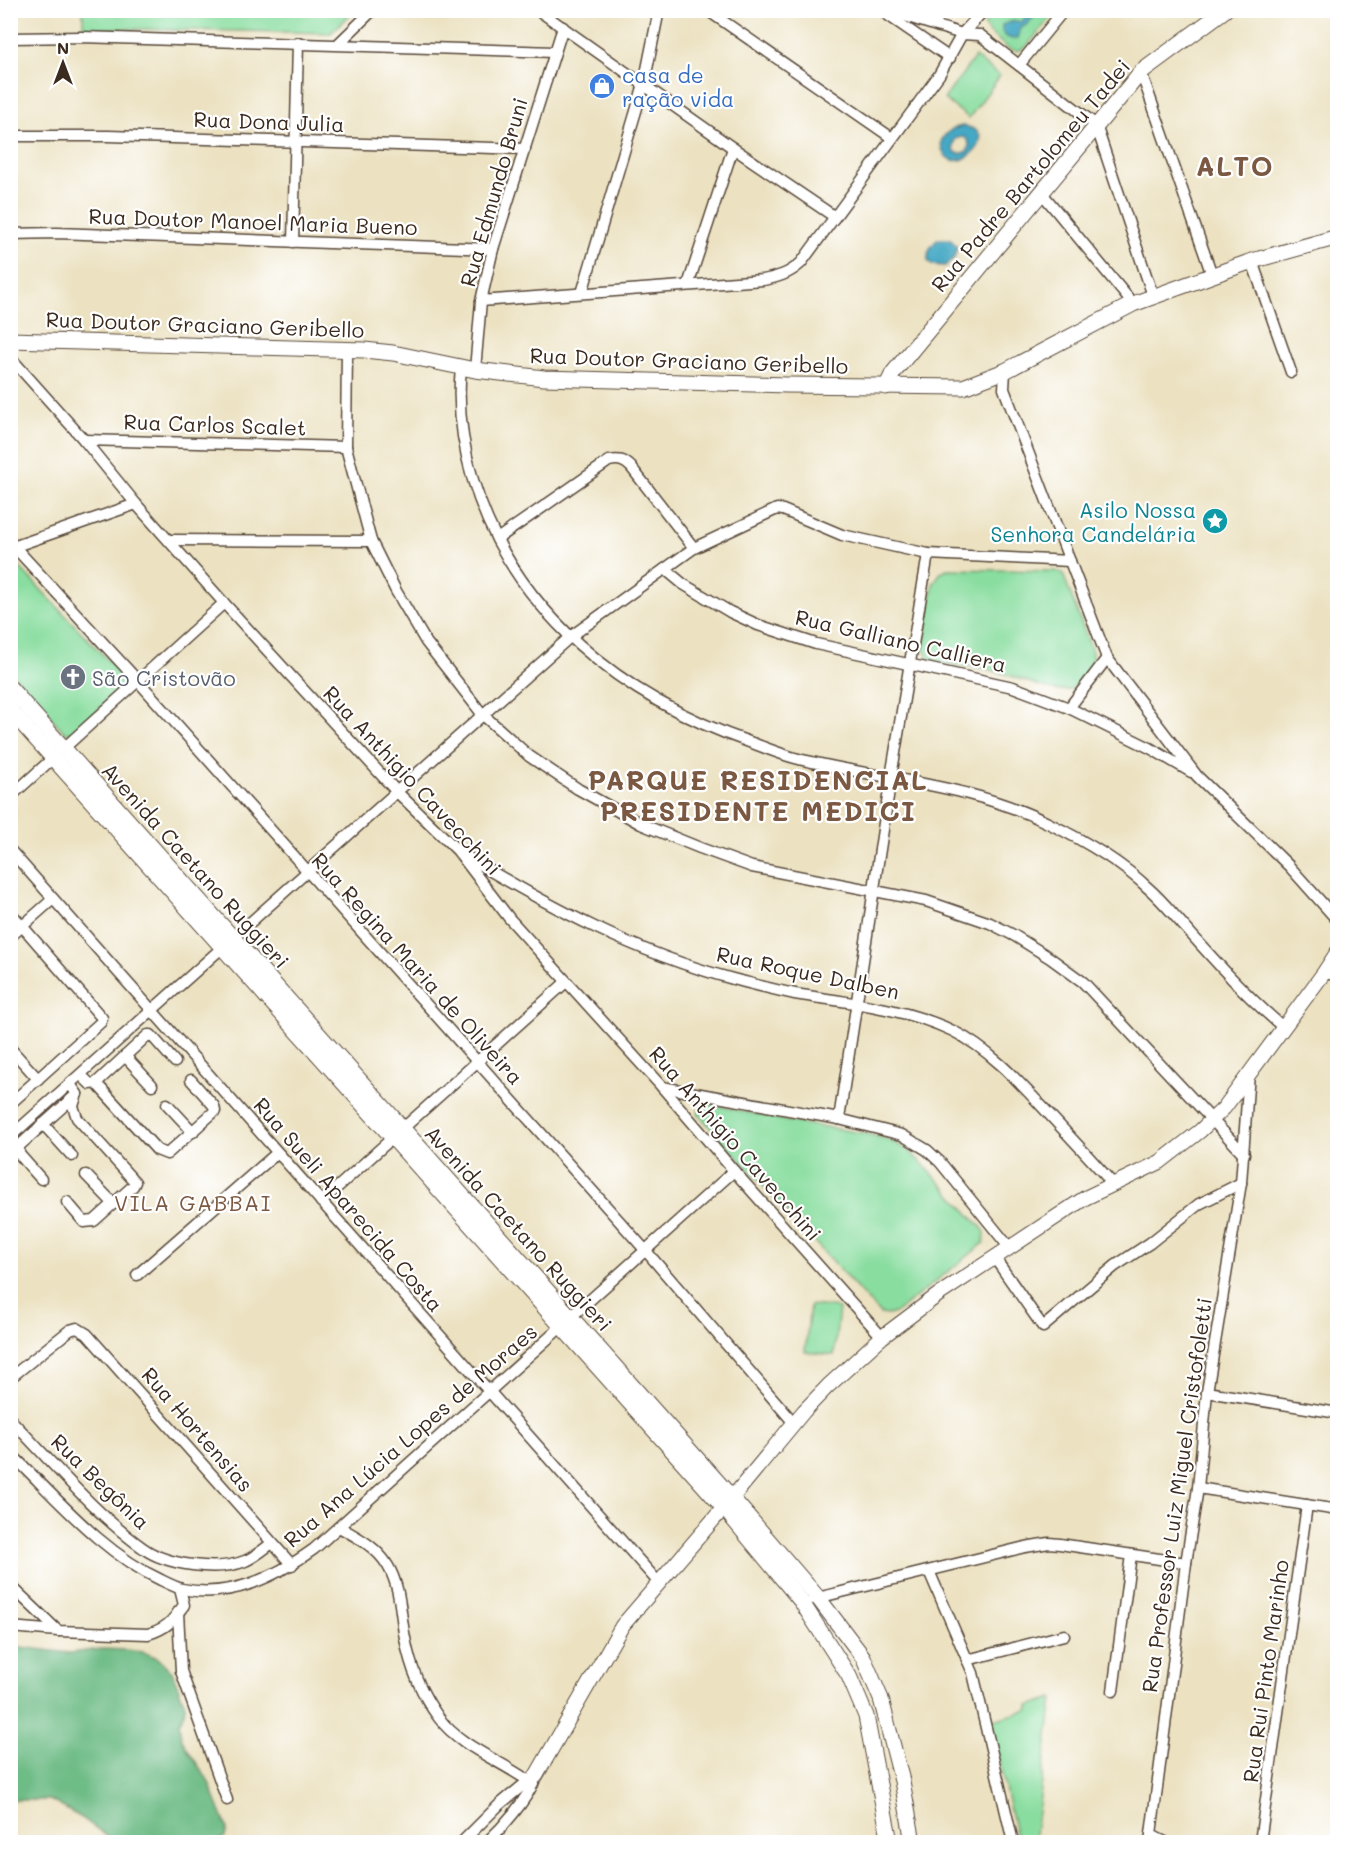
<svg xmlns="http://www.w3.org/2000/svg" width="1348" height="1853" viewBox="0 0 1348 1853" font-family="Mali,sans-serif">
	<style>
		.green { fill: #88dd9f; stroke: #62845e; stroke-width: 1.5 }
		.forest { fill: #6ebc86; stroke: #547352; stroke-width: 1.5 }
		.water { fill: #44a8c4; stroke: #406971; stroke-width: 1.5; fill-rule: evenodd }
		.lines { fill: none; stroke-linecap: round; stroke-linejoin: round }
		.minor-casing { stroke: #564637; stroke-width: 13 }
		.tertiary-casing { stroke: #564637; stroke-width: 16 }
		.secondary-casing { stroke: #564637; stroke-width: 17 }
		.minor { stroke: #fff; stroke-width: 10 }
		.tertiary { stroke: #fff; stroke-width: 14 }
		.secondary { stroke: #fff; stroke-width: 15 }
		.labels { text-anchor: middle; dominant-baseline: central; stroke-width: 4.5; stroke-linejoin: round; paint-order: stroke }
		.shop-label { font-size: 21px; fill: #366cbe; stroke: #fff; text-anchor: start }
		.street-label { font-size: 21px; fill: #3b2a1e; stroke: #fff }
		.culture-label { font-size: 21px; fill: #0d838f; stroke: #fff; text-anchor: end }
		.worship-label { font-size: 21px; fill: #5b616d; stroke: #fff; text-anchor: start }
		.neighbourhood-label { font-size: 22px; letter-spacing: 1.5px; fill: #7b5841; stroke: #fff }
		.district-label { font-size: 27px; font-weight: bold; letter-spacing: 1.5px; fill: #7b5841; stroke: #fff }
	</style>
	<rect width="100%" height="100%" fill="#fff"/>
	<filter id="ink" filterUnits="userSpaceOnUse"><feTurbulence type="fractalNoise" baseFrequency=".0167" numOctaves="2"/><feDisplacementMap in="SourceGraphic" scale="12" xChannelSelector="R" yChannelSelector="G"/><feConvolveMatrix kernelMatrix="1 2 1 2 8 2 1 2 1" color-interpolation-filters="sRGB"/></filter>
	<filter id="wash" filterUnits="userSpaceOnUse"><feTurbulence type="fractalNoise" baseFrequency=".008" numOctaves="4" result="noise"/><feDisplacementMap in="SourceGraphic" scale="24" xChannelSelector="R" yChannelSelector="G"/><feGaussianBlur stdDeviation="1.35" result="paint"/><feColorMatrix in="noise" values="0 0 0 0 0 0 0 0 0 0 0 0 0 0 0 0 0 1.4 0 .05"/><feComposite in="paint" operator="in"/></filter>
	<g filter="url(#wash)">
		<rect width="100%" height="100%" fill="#ece2c2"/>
		<g class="green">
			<polygon points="83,11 83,10 354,11 331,33 83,28"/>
			<polygon points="990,11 1057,11 1026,47 1018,51 1009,49 990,33 985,26 985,20"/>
			<polygon points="975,57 1000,76 969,118 944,99"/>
			<polygon points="10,557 121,674 124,683 120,690 73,733 65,733 11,672"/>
			<path d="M947 569 1056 571 1063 574 1091 648C1094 661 1092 672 1082 682 1063 700 1038 685 1017 678 1005 674 993 670 981 668 965 665 945 666 930 660L923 648 933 584 941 572Z"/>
			<polygon points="705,1103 786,1121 863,1133 887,1139 906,1149 922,1163 983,1229 985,1233 984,1243 897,1312 889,1315 880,1314 698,1114 700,1106"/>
			<polygon points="810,1305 839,1308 834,1355 805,1352"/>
			<polygon points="1053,1698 1034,1842 1017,1842 990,1721 1029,1710 1029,1706"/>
		</g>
		<polygon class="forest" points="11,1646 70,1653 102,1649 126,1650 143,1652 158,1658 172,1672 185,1705 184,1712 179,1724 181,1737 189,1752 208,1780 227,1828 225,1837 215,1842 115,1842 82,1818 50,1800 11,1800"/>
		<g class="water">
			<path d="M1029 11H1040L1025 26 1021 28 1018 38 1013 39C1004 37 1001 34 1002 25L1014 21 1022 22Z"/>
			<path d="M962 126C1012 132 945 189 941 142 945 132 952 128 962 126ZM963 137 966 138 969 143 968 151 960 154 955 152 953 148 955 139Z"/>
			<path d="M938 239H950L957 247 954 258 945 266 933 265 928 261C927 250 931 246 938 239Z"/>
		</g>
	</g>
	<g filter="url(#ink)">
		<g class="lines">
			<g class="minor-casing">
				<g id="minor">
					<polyline points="538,10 733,148 835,217"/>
					<polyline points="707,10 892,138"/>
					<polyline points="886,10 962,34 980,35 1096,125 1153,296"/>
					<polyline points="931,10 937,26"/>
					<polyline points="886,14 950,58"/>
					<polyline points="10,38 82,37 554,52"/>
					<polyline points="338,44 373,10"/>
					<polyline points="1019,65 1064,10"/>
					<polyline points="1141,72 1212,275"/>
					<polyline points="10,136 108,136 525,149"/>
					<polyline points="1041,192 1133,304"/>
					<polyline points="10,234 57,233 493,249"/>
					<polyline points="293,242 298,43"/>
					<polyline points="1252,261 1291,372"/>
					<polyline points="688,285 733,148"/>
					<polyline points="582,293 644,84 659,10"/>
					<path d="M481 301 763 280C778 277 789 274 801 263L939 75 962 34 984 10"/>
					<polyline points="347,349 346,447 371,541 396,591 426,642 483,715 499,729 529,756 578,789 641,824 700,848 752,867 926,901 990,923 1015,936 1050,958 1083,982 1244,1154"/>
					<polyline points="10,357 84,440 136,504 224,603 397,792 457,850 509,918 662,1087 734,1171 882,1337"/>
					<path d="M461 368C457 406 462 443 473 480 513 613 624 699 752 743 766 748 780 754 795 758 880 780 968 783 1048 823 1083 840 1120 861 1148 888 1161 899 1172 913 1183 925 1215 961 1246 996 1283 1027"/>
					<polyline points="475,370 481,301 493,249 563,27"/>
					<polyline points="1005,371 1004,389 1107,658 1197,776 1289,866 1338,921"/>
					<polyline points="84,440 346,447"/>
					<path d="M497 539 609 461C619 459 624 460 631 467L694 548"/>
					<polyline points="170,540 371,541"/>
					<polyline points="10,542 139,682 646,1251 794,1423"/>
					<polyline points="10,548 136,504"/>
					<polyline points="665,569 683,584 730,612 758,625 816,644 1013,687 1069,708 1150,748 1191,772"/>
					<polyline points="1069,708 1107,658"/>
					<polyline points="64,748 224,603"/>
					<polyline points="10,797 53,758"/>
					<polyline points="10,850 659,1583"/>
					<path d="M462 854C550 907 633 952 733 979 753 984 774 990 795 994 849 1003 903 1007 953 1031 991 1050 1020 1083 1049 1114 1070 1137 1092 1160 1113 1184"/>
					<polyline points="10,912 102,1018 101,1022 10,1104"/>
					<polyline points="10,937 53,899"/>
					<polyline points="1323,974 1338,974"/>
					<polyline points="10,1048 38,1079"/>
					<polyline points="125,1056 152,1085"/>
					<polyline points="81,1075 90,1084 96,1083 148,1035 151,1035 175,1062"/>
					<polyline points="96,1083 157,1150 167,1154 215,1111 214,1106 191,1080"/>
					<polyline points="662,1087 839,1119 902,1135 927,1150 940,1162 1009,1247"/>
					<polyline points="167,1104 193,1132"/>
					<polyline points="839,1119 891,777 928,554"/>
					<polyline points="43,1124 72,1156"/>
					<polyline points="10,1137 570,637 694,548 777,509 783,510 842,535 928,554 1070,561"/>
					<polyline points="86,1175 114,1204"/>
					<polyline points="41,1179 19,1154 19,1146 77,1094"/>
					<polyline points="67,1202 84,1222 94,1221 133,1186 135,1182 77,1118 73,1106 77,1094 70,1084"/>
					<polyline points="321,1202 566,982"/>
					<polyline points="994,1257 1043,1327 1115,1266 1150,1243 1199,1204 1241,1183"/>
					<polyline points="137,1275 277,1153"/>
					<polyline points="571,1317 734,1171"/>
					<polyline points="10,1378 70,1330 77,1328 87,1334 292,1565"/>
					<polyline points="1207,1392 1338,1413"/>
					<path d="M10 1419C50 1460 96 1515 143 1548 166 1565 218 1572 245 1561 255 1557 264 1549 272 1543"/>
					<path d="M10 1453C57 1498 101 1552 161 1580 167 1583 175 1587 182 1589 231 1599 275 1577 314 1549L562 1326"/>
					<polyline points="1198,1488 1338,1510"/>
					<path d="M339 1527C357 1537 377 1547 388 1566 401 1588 400 1614 405 1638 410 1666 422 1695 439 1718 460 1747 504 1762 533 1784"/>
					<polyline points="929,1571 973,1673 1013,1842"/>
					<polyline points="10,1585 58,1631"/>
					<polyline points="813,1599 1025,1547 1049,1543 1060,1544 1186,1563"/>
					<polyline points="178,1612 181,1671 227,1800"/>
					<path d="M10 1627 58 1631 148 1634C168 1628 172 1621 184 1605L180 1589"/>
					<polyline points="967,1660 1064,1635"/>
					<polyline points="1113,1691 1131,1555"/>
					<polyline points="1151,1835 1165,1842"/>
					<polyline points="462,1842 499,1805 533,1777"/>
					<path d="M487 1842C503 1827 527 1800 535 1779"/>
					<polyline points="1150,1842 1186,1563 1198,1488 1207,1392 1241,1183 1249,1073"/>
					<polyline points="1260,1842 1307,1505"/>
				</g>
			</g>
			<g class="tertiary-casing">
				<polyline id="tertiary" points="536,1776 622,1626 732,1498 804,1411 828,1386 882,1337 938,1295 1085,1198 1160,1162 1200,1131 1224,1108 1323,974 1338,951"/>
			</g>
			<g class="secondary-casing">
				<g id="secondary">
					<polyline points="10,340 364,350 393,353 475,370 544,378 787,385 963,387 1005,371 1133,304 1252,261 1338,237"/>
					<polyline points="886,387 893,373 1141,72 1225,10"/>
					<polyline points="10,688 732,1498 819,1599 863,1657 881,1699 902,1781 913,1842"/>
					<polyline points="10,710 724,1508 801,1601 849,1676 866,1716 890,1842"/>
				</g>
			</g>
			<use href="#minor" class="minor"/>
			<use href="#tertiary" class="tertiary"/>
			<use href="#secondary" class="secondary"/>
		</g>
	</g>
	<defs>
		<g id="shop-disc" transform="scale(1.35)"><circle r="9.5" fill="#3f7fe0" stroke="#fff"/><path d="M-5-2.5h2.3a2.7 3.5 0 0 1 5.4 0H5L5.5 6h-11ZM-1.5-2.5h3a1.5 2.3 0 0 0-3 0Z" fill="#fff"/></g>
		<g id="sight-disc" transform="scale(1.35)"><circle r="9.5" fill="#0f9aa8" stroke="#fff"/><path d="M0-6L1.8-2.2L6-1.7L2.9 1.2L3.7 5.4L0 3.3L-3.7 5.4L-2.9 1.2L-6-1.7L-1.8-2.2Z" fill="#fff"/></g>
		<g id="church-disc" transform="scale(1.35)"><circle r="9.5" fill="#6b7280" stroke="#fff"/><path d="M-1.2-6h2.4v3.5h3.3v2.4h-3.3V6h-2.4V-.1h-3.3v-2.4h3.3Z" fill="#fff"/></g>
	</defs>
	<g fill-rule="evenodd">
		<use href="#shop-disc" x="602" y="86"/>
		<use href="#sight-disc" x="1215" y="521"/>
		<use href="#church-disc" x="73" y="677"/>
	</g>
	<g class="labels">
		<g class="shop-label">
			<text x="622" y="74">casa de<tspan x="622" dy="24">ração vida</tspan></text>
		</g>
		<g class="street-label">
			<text transform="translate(269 121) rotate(2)">Rua Dona Julia</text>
			<text transform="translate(1030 175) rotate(-50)">Rua Padre Bartolomeu Tadei</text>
			<text transform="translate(493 192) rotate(-74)">Rua Edmundo Bruni</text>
			<text transform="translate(253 221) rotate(2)">Rua Doutor Manoel Maria Bueno</text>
			<text transform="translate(205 324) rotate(2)">Rua Doutor Graciano Geribello</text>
			<text transform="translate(689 360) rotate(2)">Rua Doutor Graciano Geribello</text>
			<text transform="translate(215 424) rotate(2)">Rua Carlos Scalet</text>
			<text transform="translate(901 640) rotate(13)">Rua Galliano Calliera</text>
			<text transform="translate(413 780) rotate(47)">Rua Anthigio Cavecchini</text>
			<text transform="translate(196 865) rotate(48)">Avenida Caetano Ruggieri</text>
			<text transform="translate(418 968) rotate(48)">Rua Regina Maria de Oliveira</text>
			<text transform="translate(808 972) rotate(12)">Rua Roque Dalben</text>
			<text transform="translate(736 1143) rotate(49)">Rua Anthigio Cavecchini</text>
			<text transform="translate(349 1204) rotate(49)">Rua Sueli Aparecida Costa</text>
			<text transform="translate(519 1228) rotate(48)">Avenida Caetano Ruggieri</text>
			<text transform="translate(198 1429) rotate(49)">Rua Hortensias</text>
			<text transform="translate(410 1435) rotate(-41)">Rua Ana Lúcia Lopes de Moraes</text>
			<text transform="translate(101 1481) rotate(44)">Rua Begônia</text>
			<text transform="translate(1176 1495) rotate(-82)">Rua Professor Luiz Miguel Cristofoletti</text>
			<text transform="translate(1265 1671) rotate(-82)">Rua Rui Pinto Marinho</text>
		</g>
		<g class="culture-label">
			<text x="1196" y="509">Asilo Nossa<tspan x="1196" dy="24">Senhora Candelária</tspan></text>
		</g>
		<g class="worship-label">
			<text x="92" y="677">São Cristovão</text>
		</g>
		<g class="neighbourhood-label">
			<text x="193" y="1202">VILA GABBAI</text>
		</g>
		<g class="district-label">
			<text x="1235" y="165">ALTO</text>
			<text x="758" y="779">PARQUE RESIDENCIAL<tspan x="758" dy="31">PRESIDENTE MEDICI</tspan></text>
		</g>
	</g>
	<rect width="1348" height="1853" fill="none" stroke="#fff" stroke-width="36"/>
	<g transform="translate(63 63)" stroke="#ffffff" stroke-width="4.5" paint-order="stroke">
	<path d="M0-4.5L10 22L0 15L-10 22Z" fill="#3b2a1e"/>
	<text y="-9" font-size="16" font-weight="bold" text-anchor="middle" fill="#3b2a1e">N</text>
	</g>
</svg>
